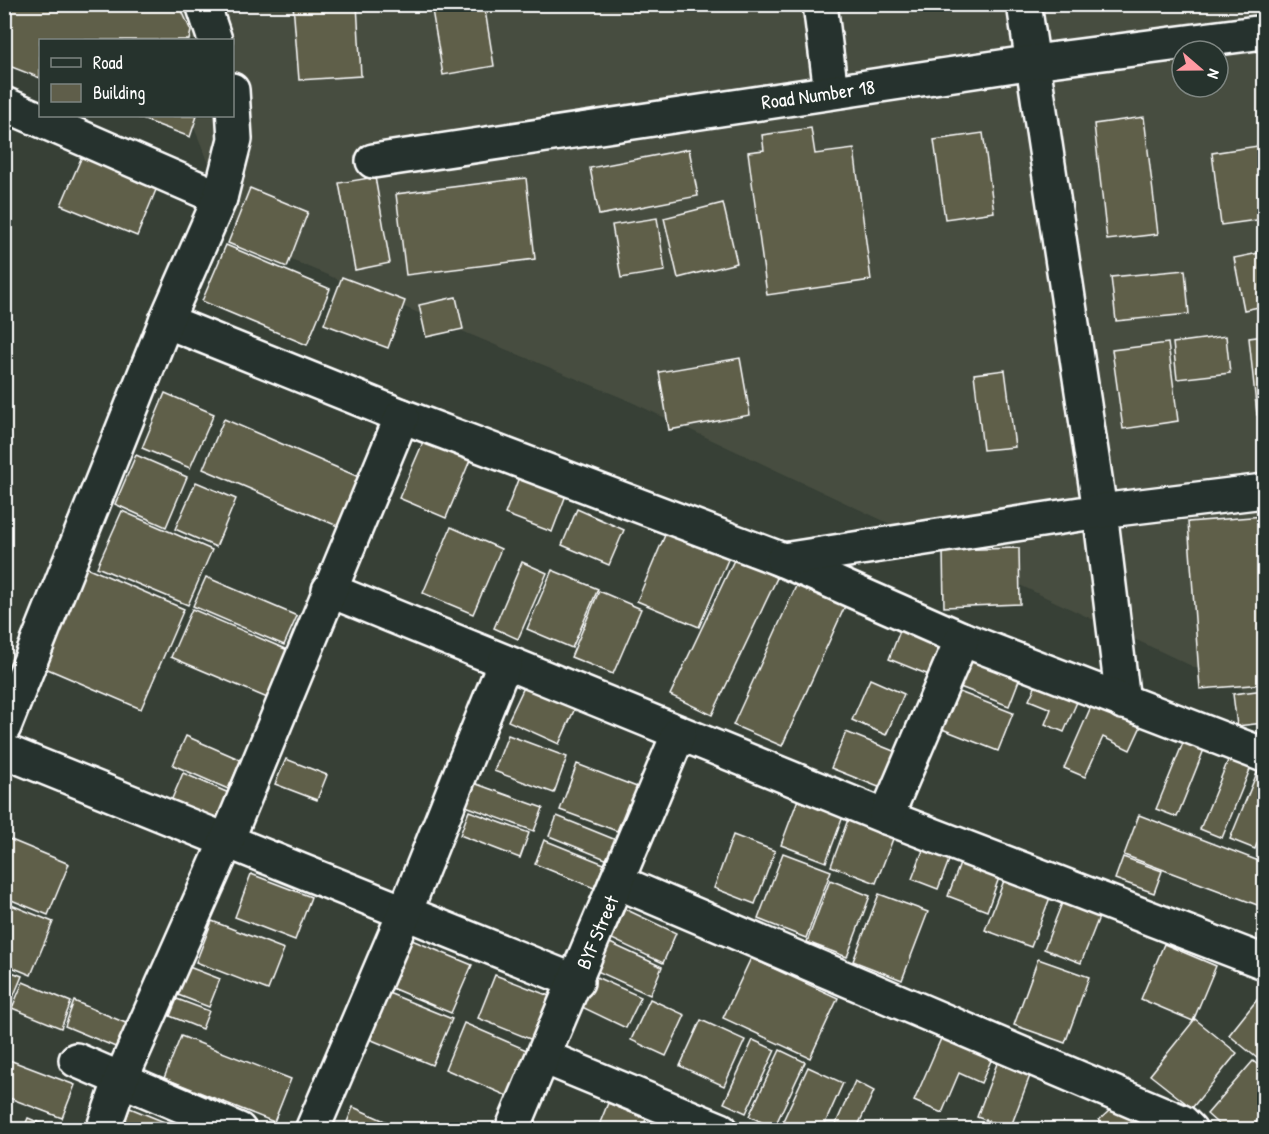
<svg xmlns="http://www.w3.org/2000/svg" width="1269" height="1134" viewBox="0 0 1269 1134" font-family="'Patrick Hand',sans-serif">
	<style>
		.built { fill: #474d40; fill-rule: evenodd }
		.building { fill: #5f5e4a; stroke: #fff; stroke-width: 1.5 }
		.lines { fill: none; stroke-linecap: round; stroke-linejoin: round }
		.minor-casing { stroke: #fff; stroke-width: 38 }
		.minor { stroke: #26332d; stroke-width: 33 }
		.labels { text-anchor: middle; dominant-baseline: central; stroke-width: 4.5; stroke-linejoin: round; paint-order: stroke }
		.street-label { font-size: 20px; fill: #fff; stroke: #26332d }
	</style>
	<rect width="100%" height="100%" fill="#374036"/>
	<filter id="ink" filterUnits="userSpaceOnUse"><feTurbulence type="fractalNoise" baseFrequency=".0167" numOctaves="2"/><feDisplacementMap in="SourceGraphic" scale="12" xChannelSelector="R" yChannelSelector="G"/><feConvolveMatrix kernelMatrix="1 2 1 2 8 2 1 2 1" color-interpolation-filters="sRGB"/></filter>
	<g filter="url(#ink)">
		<path class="built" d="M142 5H1264V700L625 399 241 239 189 116H232V40H157ZM1182 51H1218V87H1182Z"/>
		<g class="building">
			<polygon points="4,4 179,4 191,31 189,40 40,40 40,78 4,64"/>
			<polygon points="293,4 357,4 361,76 299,80"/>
			<polygon points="431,4 484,4 494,66 443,75"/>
			<polygon points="134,116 197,116 190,137"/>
			<polygon points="1144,117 1158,234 1107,240 1094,124"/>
			<polygon points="811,128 815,154 854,149 871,280 767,295 748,152 764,150 762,135"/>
			<polygon points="983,133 994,212 945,219 934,140"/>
			<polygon points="1264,145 1264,219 1221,225 1212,153"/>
			<polygon points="689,149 698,196 599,215 590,168"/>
			<polygon points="83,154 158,185 137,236 61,205"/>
			<polygon points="375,177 390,263 355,270 339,183"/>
			<polygon points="526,178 535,259 406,275 396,194"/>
			<polygon points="250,188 308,212 287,267 228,243"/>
			<polygon points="723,203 737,263 678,278 664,218"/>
			<polygon points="657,218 665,271 621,278 612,225"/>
			<polygon points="226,245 330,289 307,345 202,301"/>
			<polygon points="1264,252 1264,306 1244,310 1234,258"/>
			<polygon points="1185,270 1189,314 1116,321 1111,277"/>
			<polygon points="342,277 405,301 388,348 324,324"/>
			<polygon points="456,297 463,329 426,337 419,305"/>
			<polygon points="1226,336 1230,373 1177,379 1173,343"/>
			<polygon points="1264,336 1264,414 1257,415 1249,338"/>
			<polygon points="1168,343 1178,421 1123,429 1112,350"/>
			<polygon points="740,358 750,415 669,430 659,372"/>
			<polygon points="1005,370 1015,447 983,450 974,374"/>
			<polygon points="165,393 214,414 190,468 142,448"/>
			<polygon points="224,419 368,481 347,530 203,469"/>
			<polygon points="427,433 473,453 446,518 399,498"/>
			<polygon points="136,455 187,477 166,527 115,504"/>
			<polygon points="519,477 566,495 552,532 505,514"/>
			<polygon points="196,482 236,499 216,547 175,529"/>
			<polygon points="577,509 624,530 609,565 562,545"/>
			<polygon points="122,511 212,550 188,605 97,567"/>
			<polygon points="1264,516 1264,684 1200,689 1188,522"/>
			<polygon points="451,527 501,549 473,614 423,593"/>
			<polygon points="668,528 730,555 699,627 637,601"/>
			<polygon points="1019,548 1020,604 944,607 943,550"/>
			<polygon points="735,558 777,578 712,715 670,695"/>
			<polygon points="522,562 547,573 518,639 494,628"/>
			<polygon points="86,567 184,609 141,709 43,667"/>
			<polygon points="552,570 598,589 572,648 527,629"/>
			<polygon points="206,577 297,616 284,645 193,606"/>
			<polygon points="797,584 845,606 782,746 733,725"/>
			<polygon points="599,591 641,609 613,674 571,657"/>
			<polygon points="192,609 292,652 272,700 171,657"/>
			<polygon points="903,623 949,642 934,677 889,659"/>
			<polygon points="972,656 1021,675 1009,706 960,687"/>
			<polygon points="870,679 904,694 886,735 852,720"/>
			<polygon points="526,683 576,706 559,744 508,721"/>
			<polygon points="1036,685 1077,702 1064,732 1045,724 1051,709 1029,700"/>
			<polygon points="1264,690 1264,723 1237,726 1233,694"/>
			<polygon points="957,691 1013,713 998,751 942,729"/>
			<polygon points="1093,702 1142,724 1130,750 1103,737 1085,777 1064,768"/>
			<polygon points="846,732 901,754 886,790 831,768"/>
			<polygon points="508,735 567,757 554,793 494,771"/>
			<polygon points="186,736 241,760 228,789 173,765"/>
			<polygon points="1185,738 1205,747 1177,817 1156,809"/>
			<polygon points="1229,758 1251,767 1222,838 1200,829"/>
			<polygon points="286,759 327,775 317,800 275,784"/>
			<polygon points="577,764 642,789 636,807 628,804 617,831 560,810"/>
			<polygon points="1259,768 1264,770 1264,825 1255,849 1230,839"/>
			<polygon points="183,773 231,794 219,822 171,801"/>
			<polygon points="471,782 543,808 534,831 463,805"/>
			<polygon points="800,794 845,811 826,862 781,845"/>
			<polygon points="469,811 529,833 520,858 460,835"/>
			<polygon points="850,814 896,831 876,883 831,866"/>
			<polygon points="1139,815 1264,863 1264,894 1260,906 1124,855"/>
			<polygon points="557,816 616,840 608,860 549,836"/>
			<polygon points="733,835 775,851 755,904 714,888"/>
			<polygon points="4,837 69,864 48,915 4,897"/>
			<polygon points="544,840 604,864 594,888 535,864"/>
			<polygon points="925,845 951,855 938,889 912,879"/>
			<polygon points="783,853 831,871 806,938 758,919"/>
			<polygon points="1123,857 1162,871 1154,893 1115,879"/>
			<polygon points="961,861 1000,875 987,911 948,896"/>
			<polygon points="251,874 311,897 295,940 235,917"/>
			<polygon points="1005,878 1051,895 1031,947 985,930"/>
			<polygon points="830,880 870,896 847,957 807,942"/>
			<polygon points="879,894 928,912 902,980 853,961"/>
			<polygon points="4,902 53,922 31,975 4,964"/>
			<polygon points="1062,903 1099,917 1081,963 1044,949"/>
			<polygon points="625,909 676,933 663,963 612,939"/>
			<polygon points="212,921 284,949 268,990 196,962"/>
			<polygon points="407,938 472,965 451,1013 387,986"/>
			<polygon points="610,943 662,967 650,995 597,971"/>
			<polygon points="1164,944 1216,966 1193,1021 1141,999"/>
			<polygon points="751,958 838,998 810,1058 723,1018"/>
			<polygon points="1038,959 1089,977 1065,1043 1014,1025"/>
			<polygon points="189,967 220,979 209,1007 178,995"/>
			<polygon points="4,969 22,976 4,1019"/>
			<polygon points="495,975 552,997 535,1041 478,1018"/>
			<polygon points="596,977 641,997 626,1028 582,1007"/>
			<polygon points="23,982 71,1002 61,1028 12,1008"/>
			<polygon points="1264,991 1264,1064 1229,1035"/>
			<polygon points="386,992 452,1019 432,1065 367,1038"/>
			<polygon points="177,999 209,1011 202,1029 170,1016"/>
			<polygon points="650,999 685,1015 666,1056 631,1040"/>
			<polygon points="74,1001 128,1024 118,1048 65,1026"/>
			<polygon points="1195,1019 1237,1053 1192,1108 1150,1075"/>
			<polygon points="701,1020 745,1040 724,1086 680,1066"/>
			<polygon points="464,1023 531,1052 512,1098 445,1069"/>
			<polygon points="943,1034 993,1056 981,1083 959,1073 942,1113 914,1101"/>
			<polygon points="181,1036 291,1079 274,1122 164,1078"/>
			<polygon points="753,1040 775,1050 746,1113 724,1103"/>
			<polygon points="780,1050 805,1062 774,1128 749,1116"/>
			<polygon points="4,1058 75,1085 62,1118 4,1096"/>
			<polygon points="998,1061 1031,1073 1010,1129 977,1117"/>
			<polygon points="1253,1061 1264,1070 1264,1113 1250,1130 1225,1130 1207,1114"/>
			<polygon points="808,1067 843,1083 822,1130 796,1130 782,1123"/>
			<polygon points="855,1081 874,1091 856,1130 833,1130"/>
			<polygon points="1121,1100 1149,1130 1108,1130 1099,1120"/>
			<polygon points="608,1103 646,1119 642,1130 597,1130"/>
			<polygon points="353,1107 405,1130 344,1130"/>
			<polygon points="130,1108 179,1128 178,1130 122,1130"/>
			<polygon points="28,1118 57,1130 23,1130"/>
			<polygon points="651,1121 672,1129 672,1130 648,1130"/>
		</g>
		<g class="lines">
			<g class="minor-casing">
				<g id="minor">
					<polyline points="203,4 215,40"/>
					<polyline points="820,4 831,92"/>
					<polyline points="1024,4 1100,511 1123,702"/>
					<polyline points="4,104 220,198"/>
					<polyline points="373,161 1034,62 1264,32"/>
					<polyline points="166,321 402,416 783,560 962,639 1264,755"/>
					<polyline points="783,560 1100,511 1264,491"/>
					<polyline points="329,590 886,817 1264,962"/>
					<polyline points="4,727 166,321 220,198 235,139 232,90"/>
					<polyline points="4,751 577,982"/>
					<polyline points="886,817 962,639"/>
					<polyline points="618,882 1182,1122 1190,1130"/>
					<polyline points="544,1057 721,1130"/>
					<polyline points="76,1060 239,1130"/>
					<polyline points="103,1130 121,1079 227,840 402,416"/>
					<polyline points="312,1130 405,912 505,662"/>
					<polyline points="512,1130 679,733"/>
				</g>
			</g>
			<use href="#minor" class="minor"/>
		</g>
	</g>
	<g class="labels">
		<g class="street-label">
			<text transform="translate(818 94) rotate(-8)">Road Number 18</text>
			<text transform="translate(597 932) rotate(-67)">BYF Street</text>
		</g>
	</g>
	<rect width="1269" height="1134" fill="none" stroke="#26332d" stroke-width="24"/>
	<rect x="12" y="12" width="1245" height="1110" fill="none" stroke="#fff" stroke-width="2" filter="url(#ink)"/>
	<rect x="39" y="39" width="195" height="78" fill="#26332d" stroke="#7d8581" stroke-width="1.5"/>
	<rect x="51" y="58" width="30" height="9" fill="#26332d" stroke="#7d8581" stroke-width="1.5"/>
	<text x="93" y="69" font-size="18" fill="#ffffff">Road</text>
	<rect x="51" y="84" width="30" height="18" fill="#5f5e4a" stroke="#7d8581" stroke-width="1.5"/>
	<text x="93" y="99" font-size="18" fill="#ffffff">Building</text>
	<g transform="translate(1200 69) rotate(110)"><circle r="28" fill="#26332d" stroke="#7d8581" stroke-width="1.5"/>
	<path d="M0-4.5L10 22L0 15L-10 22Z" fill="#ff9aa2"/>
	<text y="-9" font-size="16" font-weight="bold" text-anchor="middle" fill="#ffffff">N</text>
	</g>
</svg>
